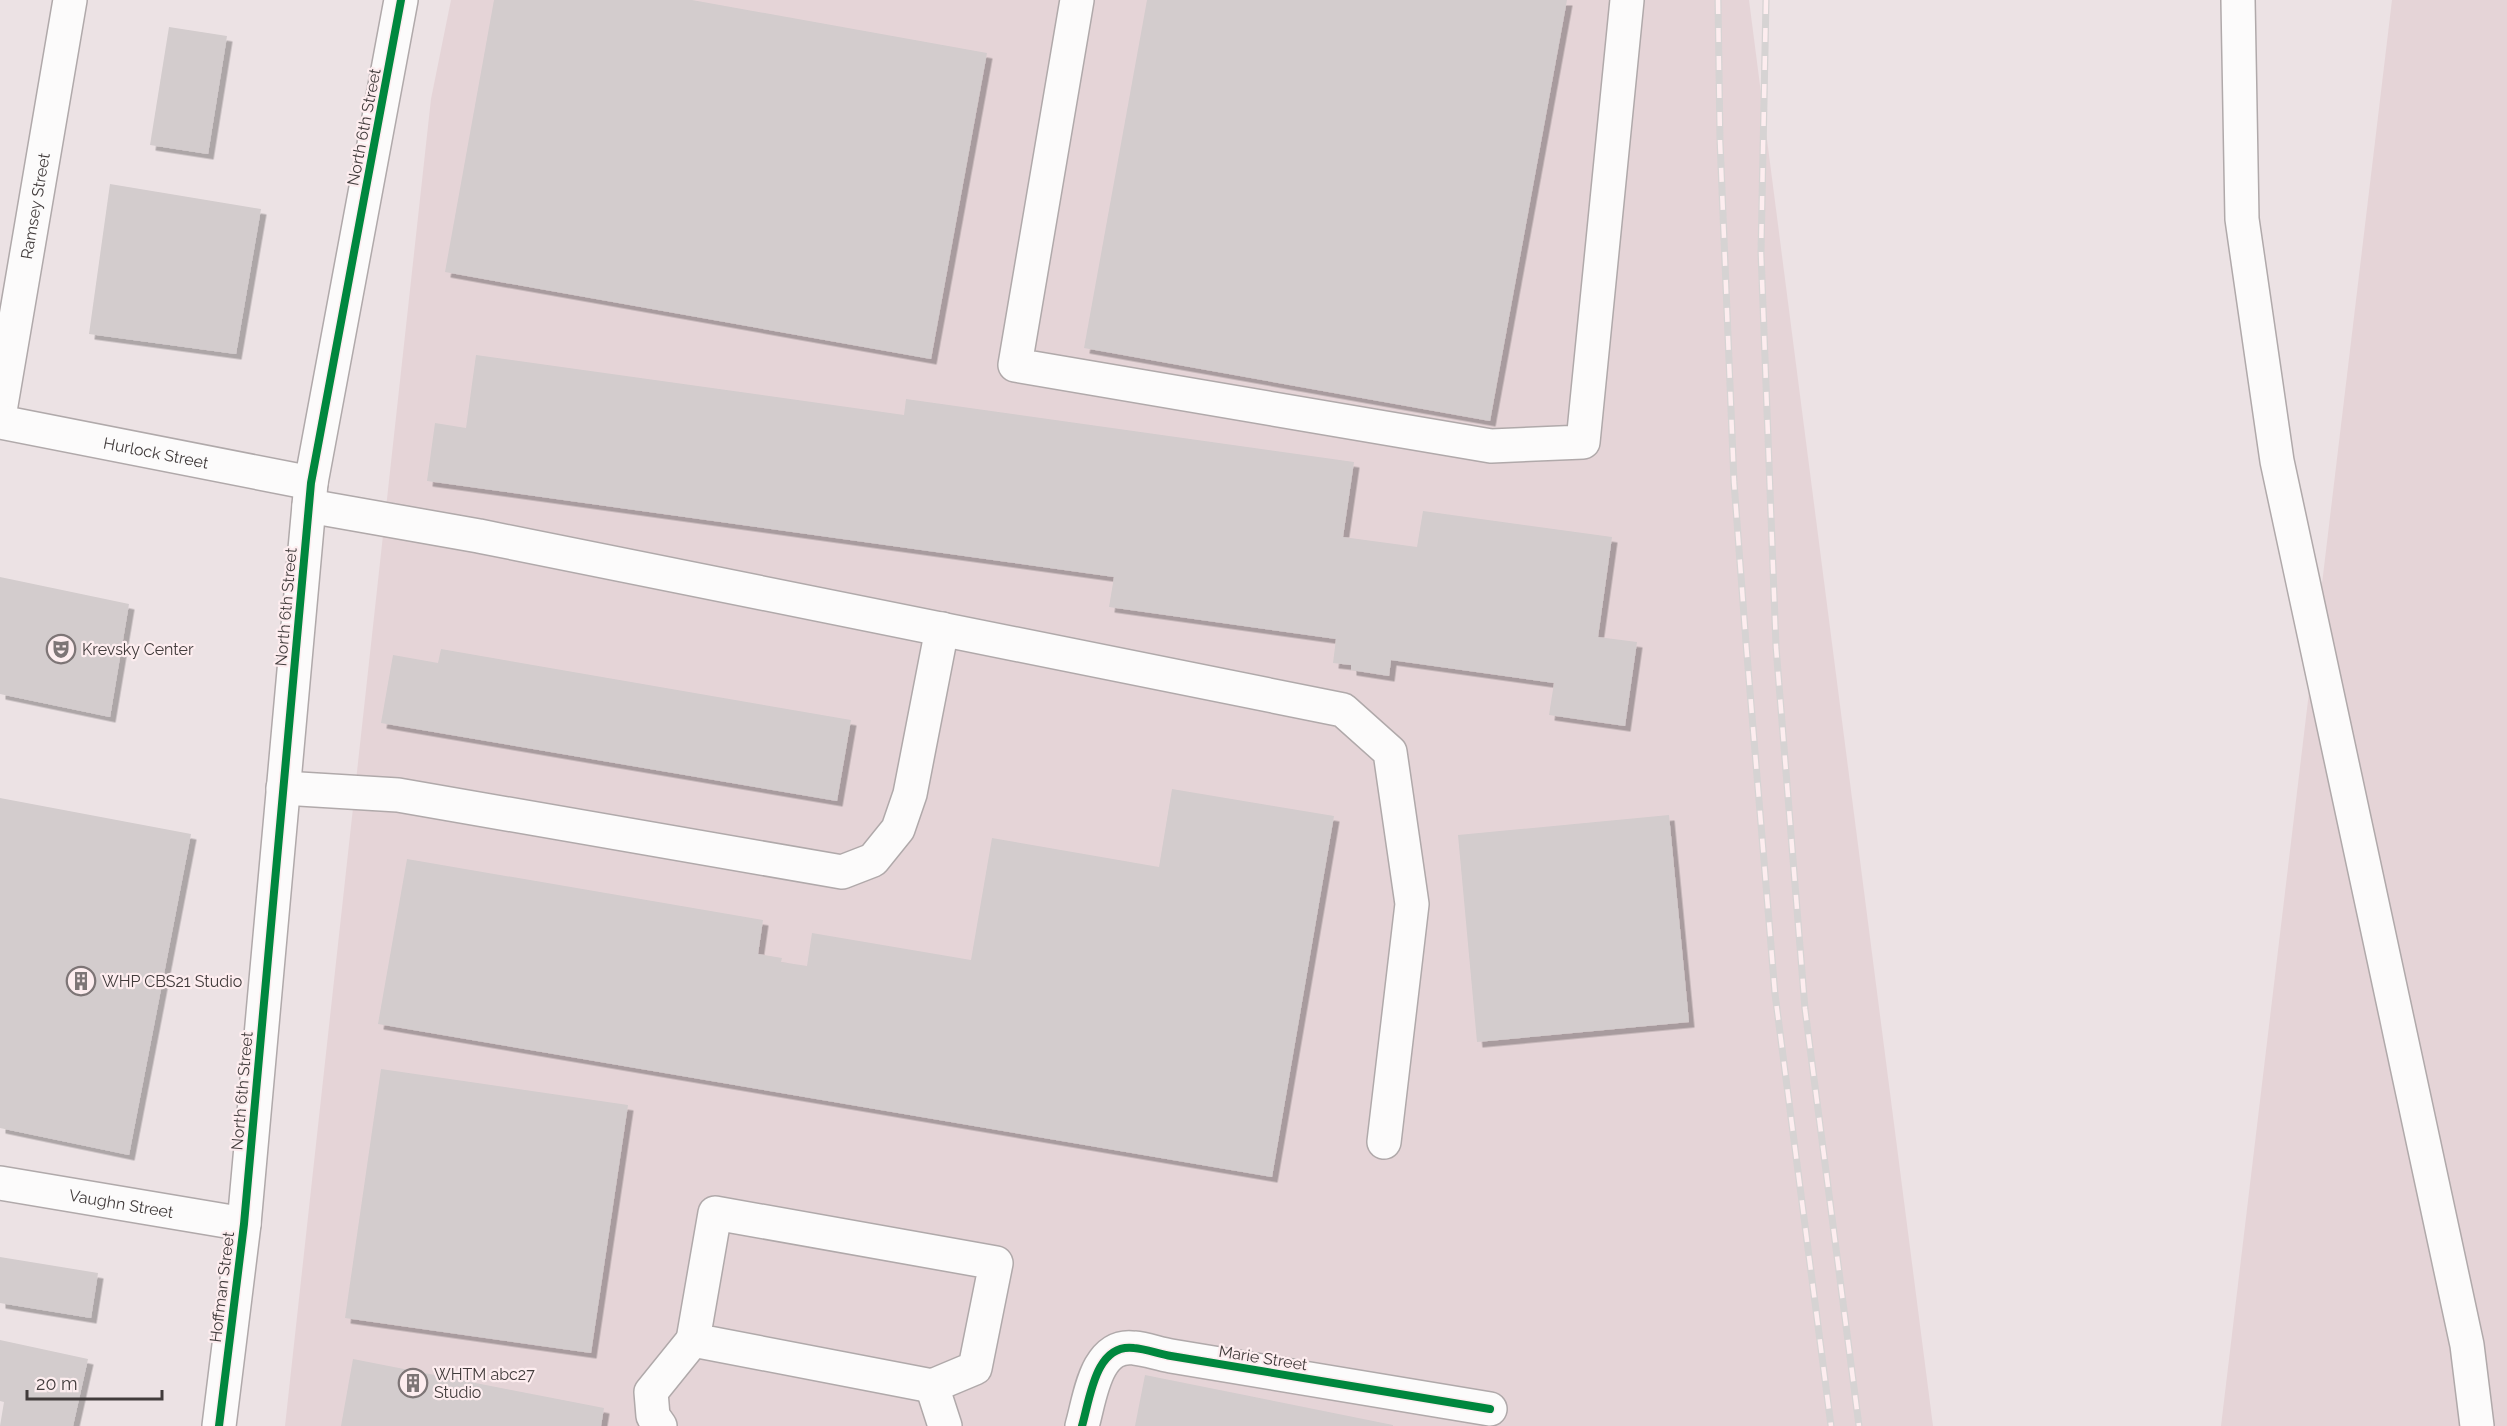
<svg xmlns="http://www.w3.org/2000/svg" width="2507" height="1426" viewBox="0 0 2507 1426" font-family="Raleway,sans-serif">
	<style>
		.built { fill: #e5d4d7 }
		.building { fill: #d3cccd; filter: url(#shadow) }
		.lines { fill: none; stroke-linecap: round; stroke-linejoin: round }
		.minor-casing { stroke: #b0a9aa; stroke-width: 36 }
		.minor { stroke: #fcfbfb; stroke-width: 33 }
		.rail-casing { stroke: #d6d3d3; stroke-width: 7 }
		.rail { stroke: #fdedef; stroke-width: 4.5; stroke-dasharray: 14; stroke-linecap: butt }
		.cycleway-casing { stroke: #fdedef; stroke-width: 11 }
		.cycleway { stroke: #00873e; stroke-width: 8 }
		.labels { text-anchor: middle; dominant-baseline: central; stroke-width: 4.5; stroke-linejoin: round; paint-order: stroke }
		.street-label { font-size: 16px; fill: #413b3b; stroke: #fdedef }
		.poi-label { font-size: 16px; fill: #413b3b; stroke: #fdedef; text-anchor: start }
	</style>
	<defs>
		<filter id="shadow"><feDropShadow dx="5.5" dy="5.5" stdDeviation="0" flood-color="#0004"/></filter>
	</defs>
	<rect width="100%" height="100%" fill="#ece2e4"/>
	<g class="built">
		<polygon points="451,0 1749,0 1933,1426 285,1426 431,99"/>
		<polygon points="2392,0 2507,0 2507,1426 2221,1426"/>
	</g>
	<g class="building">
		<polygon points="494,0 692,0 987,53 931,359 445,272"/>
		<polygon points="1147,0 1567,0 1490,421 1084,348"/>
		<polygon points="169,27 227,36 208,154 150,145"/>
		<polygon points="110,184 261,209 236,354 89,334"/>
		<polygon points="476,355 904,415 906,399 1354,462 1343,537 1417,547 1423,511 1612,537 1598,637 1637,642 1625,726 1549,715 1554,683 1391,660 1389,676 1351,670 1351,665 1333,663 1336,639 1109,607 1114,577 427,481 435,423 466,428"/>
		<polygon points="0,577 129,604 110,717 0,694"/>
		<polygon points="441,649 851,720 837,801 381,723 393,655 438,663"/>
		<polygon points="1172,789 1334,816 1272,1177 378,1024 407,859 763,920 758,954 782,958 781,962 807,966 812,933 971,960 992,838 1159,867"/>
		<polygon points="0,798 191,834 129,1155 0,1128"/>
		<polygon points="1669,815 1689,1022 1477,1042 1458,835"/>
		<polygon points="381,1069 628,1105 591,1353 345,1318"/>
		<polygon points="0,1257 98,1273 91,1318 0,1303"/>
		<polygon points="0,1340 88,1359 73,1426 0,1426 4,1402 0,1401"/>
		<polygon points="353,1359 604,1408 601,1426 341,1426"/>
		<polygon points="1145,1375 1393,1425 1393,1426 1135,1426"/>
	</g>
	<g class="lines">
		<g class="minor-casing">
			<g id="minor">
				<polyline points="1077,0 1015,365 1491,446 1583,442 1627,0"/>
				<polyline points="2238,0 2242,219 2277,461 2467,1345 2477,1426"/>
				<path id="s1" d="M0 411 70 0"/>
				<path id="s2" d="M0 422 311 483"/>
				<polyline points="309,506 479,536 1343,710 1390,752 1412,904 1384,1142"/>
				<polyline points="283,788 398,795 842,872 873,860 898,829 910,794 942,629"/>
				<path id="s3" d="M0 1183 244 1224"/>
				<polygon points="715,1213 996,1263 975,1368 932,1386 693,1340"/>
				<polyline points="932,1386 945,1426"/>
				<polyline points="219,1426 244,1224 311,483 401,0"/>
				<polyline points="660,1426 653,1416 651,1392 693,1340"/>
				<path d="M1082 1426C1090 1399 1095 1343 1134 1348 1146 1349 1159 1354 1171 1356L1490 1409"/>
			</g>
		</g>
		<use href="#minor" class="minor"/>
		<g class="rail-casing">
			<g id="rail">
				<polyline points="1718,0 1720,141 1734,482 1746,643 1775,994 1831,1426"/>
				<polyline points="1766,0 1761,253 1776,647 1805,1009 1859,1426"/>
			</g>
		</g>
		<use href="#rail" class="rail"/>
		<g class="cycleway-casing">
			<g id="cycleway">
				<polyline points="219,1426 244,1224 311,483 401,0"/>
				<path d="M1082 1426C1090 1399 1095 1343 1134 1348 1146 1349 1159 1354 1171 1356L1490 1409"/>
			</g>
		</g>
		<use href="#cycleway" class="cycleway"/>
	</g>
	<defs>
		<g id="theatre-ring" transform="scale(1.5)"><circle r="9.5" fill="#fdedef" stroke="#7d7576" stroke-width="1.5"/><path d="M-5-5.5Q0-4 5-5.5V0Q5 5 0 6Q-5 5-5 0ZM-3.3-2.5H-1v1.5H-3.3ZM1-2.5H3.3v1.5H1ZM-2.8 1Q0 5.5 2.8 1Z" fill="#7d7576"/></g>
		<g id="building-ring" transform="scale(1.5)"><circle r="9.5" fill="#fdedef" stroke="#7d7576" stroke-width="1.5"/><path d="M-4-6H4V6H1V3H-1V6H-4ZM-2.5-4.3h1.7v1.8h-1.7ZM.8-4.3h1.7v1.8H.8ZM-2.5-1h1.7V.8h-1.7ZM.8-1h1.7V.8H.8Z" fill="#7d7576"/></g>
	</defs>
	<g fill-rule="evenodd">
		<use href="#theatre-ring" x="61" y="649"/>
		<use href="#building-ring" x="81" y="981"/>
		<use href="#building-ring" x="413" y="1383"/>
	</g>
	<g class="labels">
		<g class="street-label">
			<text transform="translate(364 127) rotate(-79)">North 6th Street</text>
			<text stroke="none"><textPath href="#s1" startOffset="208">Ramsey Street</textPath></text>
			<text stroke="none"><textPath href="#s2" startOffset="159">Hurlock Street</textPath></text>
			<text transform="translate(286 607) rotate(-85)">North 6th Street</text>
			<text transform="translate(242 1091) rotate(-85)">North 6th Street</text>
			<text stroke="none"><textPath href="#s3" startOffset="123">Vaughn Street</textPath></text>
			<text transform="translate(222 1287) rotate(-83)">Hoffman Street</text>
			<text transform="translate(1263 1358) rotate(9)">Marie Street</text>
		</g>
		<g class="poi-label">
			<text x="82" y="649">Krevsky Center</text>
			<text x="102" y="981">WHP CBS21 Studio</text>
			<text x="434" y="1374">WHTM abc27<tspan x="434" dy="18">Studio</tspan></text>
		</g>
	</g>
	<path d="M27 1390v9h135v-9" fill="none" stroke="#413b3b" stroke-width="3"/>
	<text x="36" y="1390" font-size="18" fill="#413b3b" stroke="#fdedef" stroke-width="4.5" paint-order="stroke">20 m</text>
</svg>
